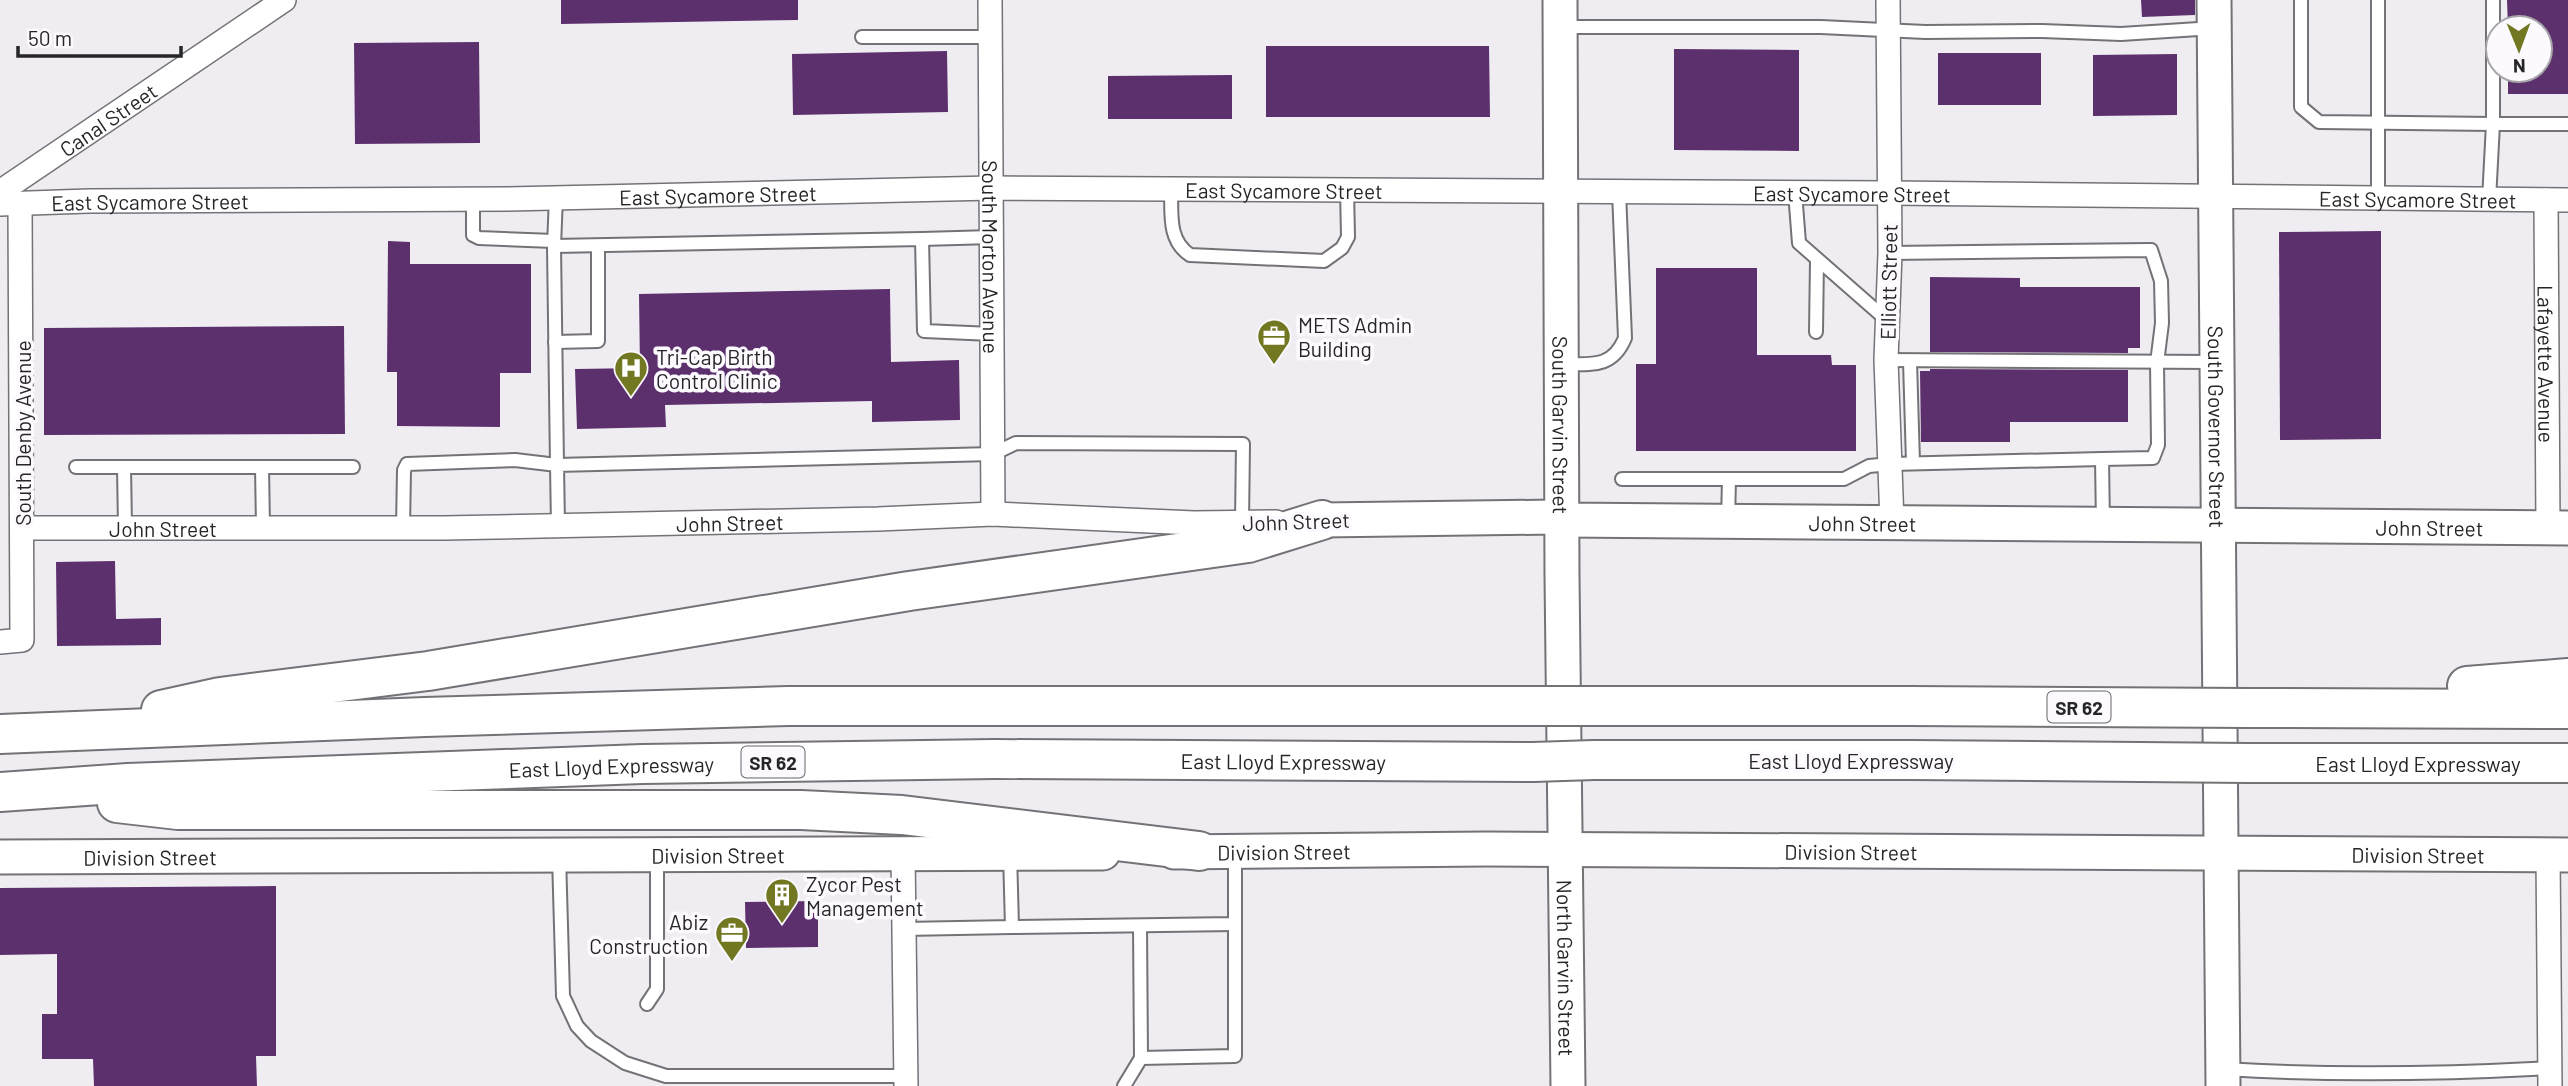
<svg xmlns="http://www.w3.org/2000/svg" width="2568" height="1086" viewBox="0 0 2568 1086" font-family="Barlow,sans-serif">
	<style>
		.building { fill: #5b306d }
		.lines { fill: none; stroke-linecap: round; stroke-linejoin: round }
		.lane-casing { stroke: #757277; stroke-width: 16 }
		.street-casing { stroke: #757277; stroke-width: 26 }
		.secondary-casing { stroke: #757277; stroke-width: 37 }
		.highway-casing { stroke: #757277; stroke-width: 42 }
		.lane { stroke: #fff; stroke-width: 12 }
		.street { stroke: #fff; stroke-width: 23 }
		.secondary { stroke: #fff; stroke-width: 33 }
		.highway { stroke: #fff; stroke-width: 38 }
		.highway-bridge-casing { stroke: #757277; stroke-width: 42; stroke-linecap: butt }
		.highway-bridge { stroke: #fff; stroke-width: 38 }
		.labels { text-anchor: middle; dominant-baseline: central; stroke-width: 7; stroke-linejoin: round; paint-order: stroke }
		.shield { fill: #fdfaff; stroke: #666568; stroke-width: 2 }
		.shield-label { font-size: 19px; font-weight: bold; fill: #262527 }
		.street-label { font-size: 21px; fill: #262527; stroke: #fdfaff }
		.poi-label { font-size: 21px; fill: #262527; stroke: #fdfaff; text-anchor: start }
	</style>
	<rect width="100%" height="100%" fill="#f0edf2"/>
	<g class="building">
		<polygon points="561,0 798,0 798,20 561,24"/>
		<polygon points="2141,0 2195,0 2195,15 2142,17"/>
		<polygon points="2507,0 2568,0 2568,94 2508,94 2508,70 2540,70 2540,28 2508,28"/>
		<polygon points="479,42 480,143 355,144 354,43"/>
		<polygon points="1266,46 1489,46 1490,117 1266,117"/>
		<polygon points="1674,49 1799,50 1799,151 1674,150"/>
		<polygon points="947,51 948,112 793,115 792,54"/>
		<rect x="1938" y="53" width="103" height="52"/>
		<polygon points="2177,54 2177,115 2093,116 2093,55"/>
		<polygon points="1232,75 1232,119 1108,119 1108,76"/>
		<polygon points="2381,231 2381,439 2280,440 2279,232"/>
		<polygon points="388,241 410,242 410,264 531,264 531,373 500,373 500,427 397,426 397,372 387,372"/>
		<polygon points="1656,268 1757,268 1757,355 1831,355 1832,365 1856,365 1856,451 1636,451 1636,364 1656,364"/>
		<polygon points="1930,277 2020,278 2020,287 2140,287 2140,348 2128,348 2128,353 1930,352"/>
		<polygon points="890,289 891,362 959,360 960,420 872,422 872,401 665,405 666,427 577,429 575,369 640,368 639,294"/>
		<polygon points="344,326 345,434 44,435 44,328"/>
		<polygon points="1930,369 2128,370 2128,422 2010,422 2010,442 1921,442 1920,371 1930,371"/>
		<polygon points="115,561 116,619 161,618 161,645 57,646 56,562"/>
		<polygon points="276,886 276,1056 256,1056 257,1086 94,1086 93,1059 42,1059 42,1014 57,1014 57,954 0,955 0,888"/>
		<polygon points="818,901 818,947 746,948 745,902"/>
	</g>
	<g class="lines">
		<g class="lane-casing">
			<g id="lane">
				<polyline points="2301,0 2301,107 2319,122 2493,124 2489,200"/>
				<polyline points="2493,0 2493,124 2568,124"/>
				<polyline points="1561,27 1821,27 1925,32 2042,31 2121,34 2214,28"/>
				<polyline points="862,37 990,37"/>
				<path d="M1171 188C1172 212 1167 240 1190 255L1324 261 1342 248 1348 237 1347 189"/>
				<polyline points="1795,192 1799,243 1888,321"/>
				<polyline points="556,197 554,246 922,239 924,331 992,334"/>
				<polyline points="473,199 473,235 479,238 554,241"/>
				<polyline points="2378,199 2378,0"/>
				<polyline points="922,239 992,237"/>
				<polyline points="1890,253 2151,250 2161,281 2162,323 2157,363 2158,445 2153,458 2102,459 2103,524"/>
				<polyline points="1816,332 1817,260"/>
				<polyline points="555,342 598,341 598,246"/>
				<polyline points="1886,360 2215,362"/>
				<polyline points="1910,361 1913,463"/>
				<path d="M1561 364C1591 364 1612 369 1625 338L1619 192"/>
				<polyline points="76,467 353,467"/>
				<polyline points="124,467 125,527"/>
				<polyline points="262,467 263,527"/>
				<polyline points="1622,479 1844,479 1869,466 1891,464 2102,459"/>
				<polyline points="1728,521 1729,479"/>
				<polyline points="558,526 557,465 993,454 1016,443 1243,444 1242,523"/>
				<polyline points="403,528 404,470 407,464 515,460 557,465 554,246"/>
				<polyline points="559,856 563,996 577,1026 591,1041 625,1063 666,1076 906,1076"/>
				<polyline points="1140,926 1141,1058 1235,1056 1235,924"/>
				<polyline points="1012,927 1235,924 1235,854"/>
				<polyline points="904,929 1012,927 1010,853"/>
				<polyline points="647,1004 657,989 657,855"/>
				<path d="M2225 1069C2333 1076 2442 1074 2550 1068"/>
				<polyline points="1124,1086 1141,1058"/>
			</g>
		</g>
		<g class="street-casing">
			<g id="street">
				<path id="s1" d="M990 0 993 514"/>
				<polyline points="1888,0 1890,253 1886,360 1892,522"/>
				<path id="s2" d="M0 192 284 0"/>
				<path id="s3" d="M2546 200 2548 528"/>
				<path id="s4" d="M0 204 89 201 507 199 992 188 1890 193 2568 200"/>
				<path id="s5" d="M23 528H444L878 519 993 514 1194 523 1276 522"/>
				<polyline points="0,642 22,640 20,204"/>
				<polyline points="903,853 906,1086"/>
				<polyline points="2548,854 2550,1086"/>
			</g>
		</g>
		<g class="secondary-casing">
			<g id="secondary">
				<path id="s6" d="M1560 0 1562 576 1568 1086"/>
				<path id="s7" d="M2214 0 2223 1086"/>
				<path id="s8" d="M1322 520 1554 517 1563 520 2568 528"/>
				<path id="s9" d="M1174 852 1487 849 2568 855"/>
				<path id="s10" d="M0 857 1103 853"/>
			</g>
		</g>
		<g class="highway-casing">
			<g id="highway">
				<polyline points="2467,686 2568,678"/>
				<polyline points="1592,706 1910,706"/>
				<polyline points="2249,708 2568,709"/>
				<polyline points="161,710 220,697 428,671 909,591 1248,543 1322,520"/>
				<polyline points="0,734 425,717 788,706 1530,706"/>
				<polyline points="1594,760 1911,760"/>
				<path id="s11" d="M2248 763H2568"/>
				<path id="s12" d="M0 792 128 783 642 764 995 759 1533 762"/>
				<polyline points="117,803 178,810 801,810 902,815 1199,851"/>
			</g>
		</g>
		<use href="#lane" class="lane"/>
		<use href="#street" class="street"/>
		<use href="#secondary" class="secondary"/>
		<use href="#highway" class="highway"/>
		<g class="highway-bridge-casing">
			<g id="highway-bridge">
				<polyline points="1530,706 1592,706"/>
				<polyline points="1910,706 2249,708"/>
				<polyline points="1911,760 2248,763"/>
				<polyline points="1533,762 1594,760"/>
			</g>
		</g>
		<use href="#highway-bridge" class="highway-bridge"/>
	</g>
	<defs>
		<g id="office-pin" transform="scale(1.75)"><path d="M0 17L-7.5 6A9.5 9.5 0 1 1 7.5 6Z" fill="#727822" stroke="#fdfaff"/><path d="M-6-3h4V-5.5h4V-3h4V5H-6ZM-1-4.5V-3h2v-1.5ZM-6 0V1H6V0Z" fill="#fff"/></g>
		<g id="hospital-pin" transform="scale(1.75)"><path d="M0 17L-7.5 6A9.5 9.5 0 1 1 7.5 6Z" fill="#727822" stroke="#fdfaff"/><path d="M-5-5h3v3.5h4V-5h3V5h-3V1.5h-4V5h-3Z" fill="#fff"/></g>
		<g id="building-pin" transform="scale(1.75)"><path d="M0 17L-7.5 6A9.5 9.5 0 1 1 7.5 6Z" fill="#727822" stroke="#fdfaff"/><path d="M-4-6H4V6H1V3H-1V6H-4ZM-2.5-4.3h1.7v1.8h-1.7ZM.8-4.3h1.7v1.8H.8ZM-2.5-1h1.7V.8h-1.7ZM.8-1h1.7V.8H.8Z" fill="#fff"/></g>
	</defs>
	<g fill-rule="evenodd">
		<use href="#office-pin" x="1274" y="336"/>
		<use href="#hospital-pin" x="631" y="368"/>
		<use href="#building-pin" x="782" y="895"/>
		<use href="#office-pin" x="732" y="933"/>
	</g>
	<g class="labels">
		<g class="shield">
			<rect x="2047.5" y="691.5" width="63" height="31" rx="5"/>
			<rect x="741.5" y="746.5" width="63" height="31" rx="5"/>
		</g>
		<g class="shield-label">
			<text x="2079" y="707">SR 62</text>
			<text x="773" y="762">SR 62</text>
		</g>
		<g class="street-label">
			<text stroke="none"><textPath href="#s2" startOffset="130">Canal Street</textPath></text>
			<text stroke="none"><textPath href="#s4" startOffset="1284">East Sycamore Street</textPath></text>
			<text stroke="none"><textPath href="#s4" startOffset="1852">East Sycamore Street</textPath></text>
			<text stroke="none"><textPath href="#s4" startOffset="718">East Sycamore Street</textPath></text>
			<text stroke="none"><textPath href="#s4" startOffset="2418">East Sycamore Street</textPath></text>
			<text stroke="none"><textPath href="#s4" startOffset="150">East Sycamore Street</textPath></text>
			<text stroke="none"><textPath href="#s1" startOffset="257">South Morton Avenue</textPath></text>
			<text transform="translate(1888 282) rotate(-89)">Elliott Street</text>
			<text stroke="none"><textPath href="#s3" startOffset="164">Lafayette Avenue</textPath></text>
			<text stroke="none"><textPath href="#s6" startOffset="425">South Garvin Street</textPath></text>
			<text stroke="none"><textPath href="#s7" startOffset="427">South Governor Street</textPath></text>
			<text transform="translate(22 433) rotate(-90)">South Denby Avenue</text>
			<text transform="translate(1296 521) rotate(-2)">John Street</text>
			<text stroke="none"><textPath href="#s5" startOffset="707">John Street</textPath></text>
			<text stroke="none"><textPath href="#s8" startOffset="541">John Street</textPath></text>
			<text stroke="none"><textPath href="#s5" startOffset="140">John Street</textPath></text>
			<text stroke="none"><textPath href="#s8" startOffset="1108">John Street</textPath></text>
			<text stroke="none"><textPath href="#s12" startOffset="1284">East Lloyd Expressway</textPath></text>
			<text x="1851" y="760">East Lloyd Expressway</text>
			<text stroke="none"><textPath href="#s11" startOffset="170">East Lloyd Expressway</textPath></text>
			<text stroke="none"><textPath href="#s12" startOffset="612">East Lloyd Expressway</textPath></text>
			<text stroke="none"><textPath href="#s9" startOffset="110">Division Street</textPath></text>
			<text stroke="none"><textPath href="#s9" startOffset="677">Division Street</textPath></text>
			<text stroke="none"><textPath href="#s10" startOffset="718">Division Street</textPath></text>
			<text stroke="none"><textPath href="#s9" startOffset="1244">Division Street</textPath></text>
			<text stroke="none"><textPath href="#s10" startOffset="150">Division Street</textPath></text>
			<text stroke="none"><textPath href="#s6" startOffset="968">North Garvin Street</textPath></text>
		</g>
		<g class="poi-label">
			<text x="1298" y="324">METS Admin<tspan x="1298" dy="24">Building</tspan></text>
			<text x="656" y="356">Tri-Cap Birth<tspan x="656" dy="24">Control Clinic</tspan></text>
			<text x="806" y="883">Zycor Pest<tspan x="806" dy="24">Management</tspan></text>
			<text x="708" y="921" text-anchor="end">Abiz<tspan x="708" dy="24">Construction</tspan></text>
		</g>
	</g>
	<g transform="translate(2519 49) rotate(179)"><circle r="33" fill="#fdfaff" stroke="#a7a5a9" stroke-width="2"/>
	<path d="M0-5L12 26L0 18L-12 26Z" fill="#727822"/>
	<text y="-10" font-size="19" font-weight="bold" text-anchor="middle" fill="#262527">N</text>
	</g>
	<path d="M18 46v10h163v-10" fill="none" stroke="#262527" stroke-width="3.5"/>
	<text x="28" y="46" font-size="21" fill="#262527" stroke="#fdfaff" stroke-width="5" paint-order="stroke">50 m</text>
</svg>
